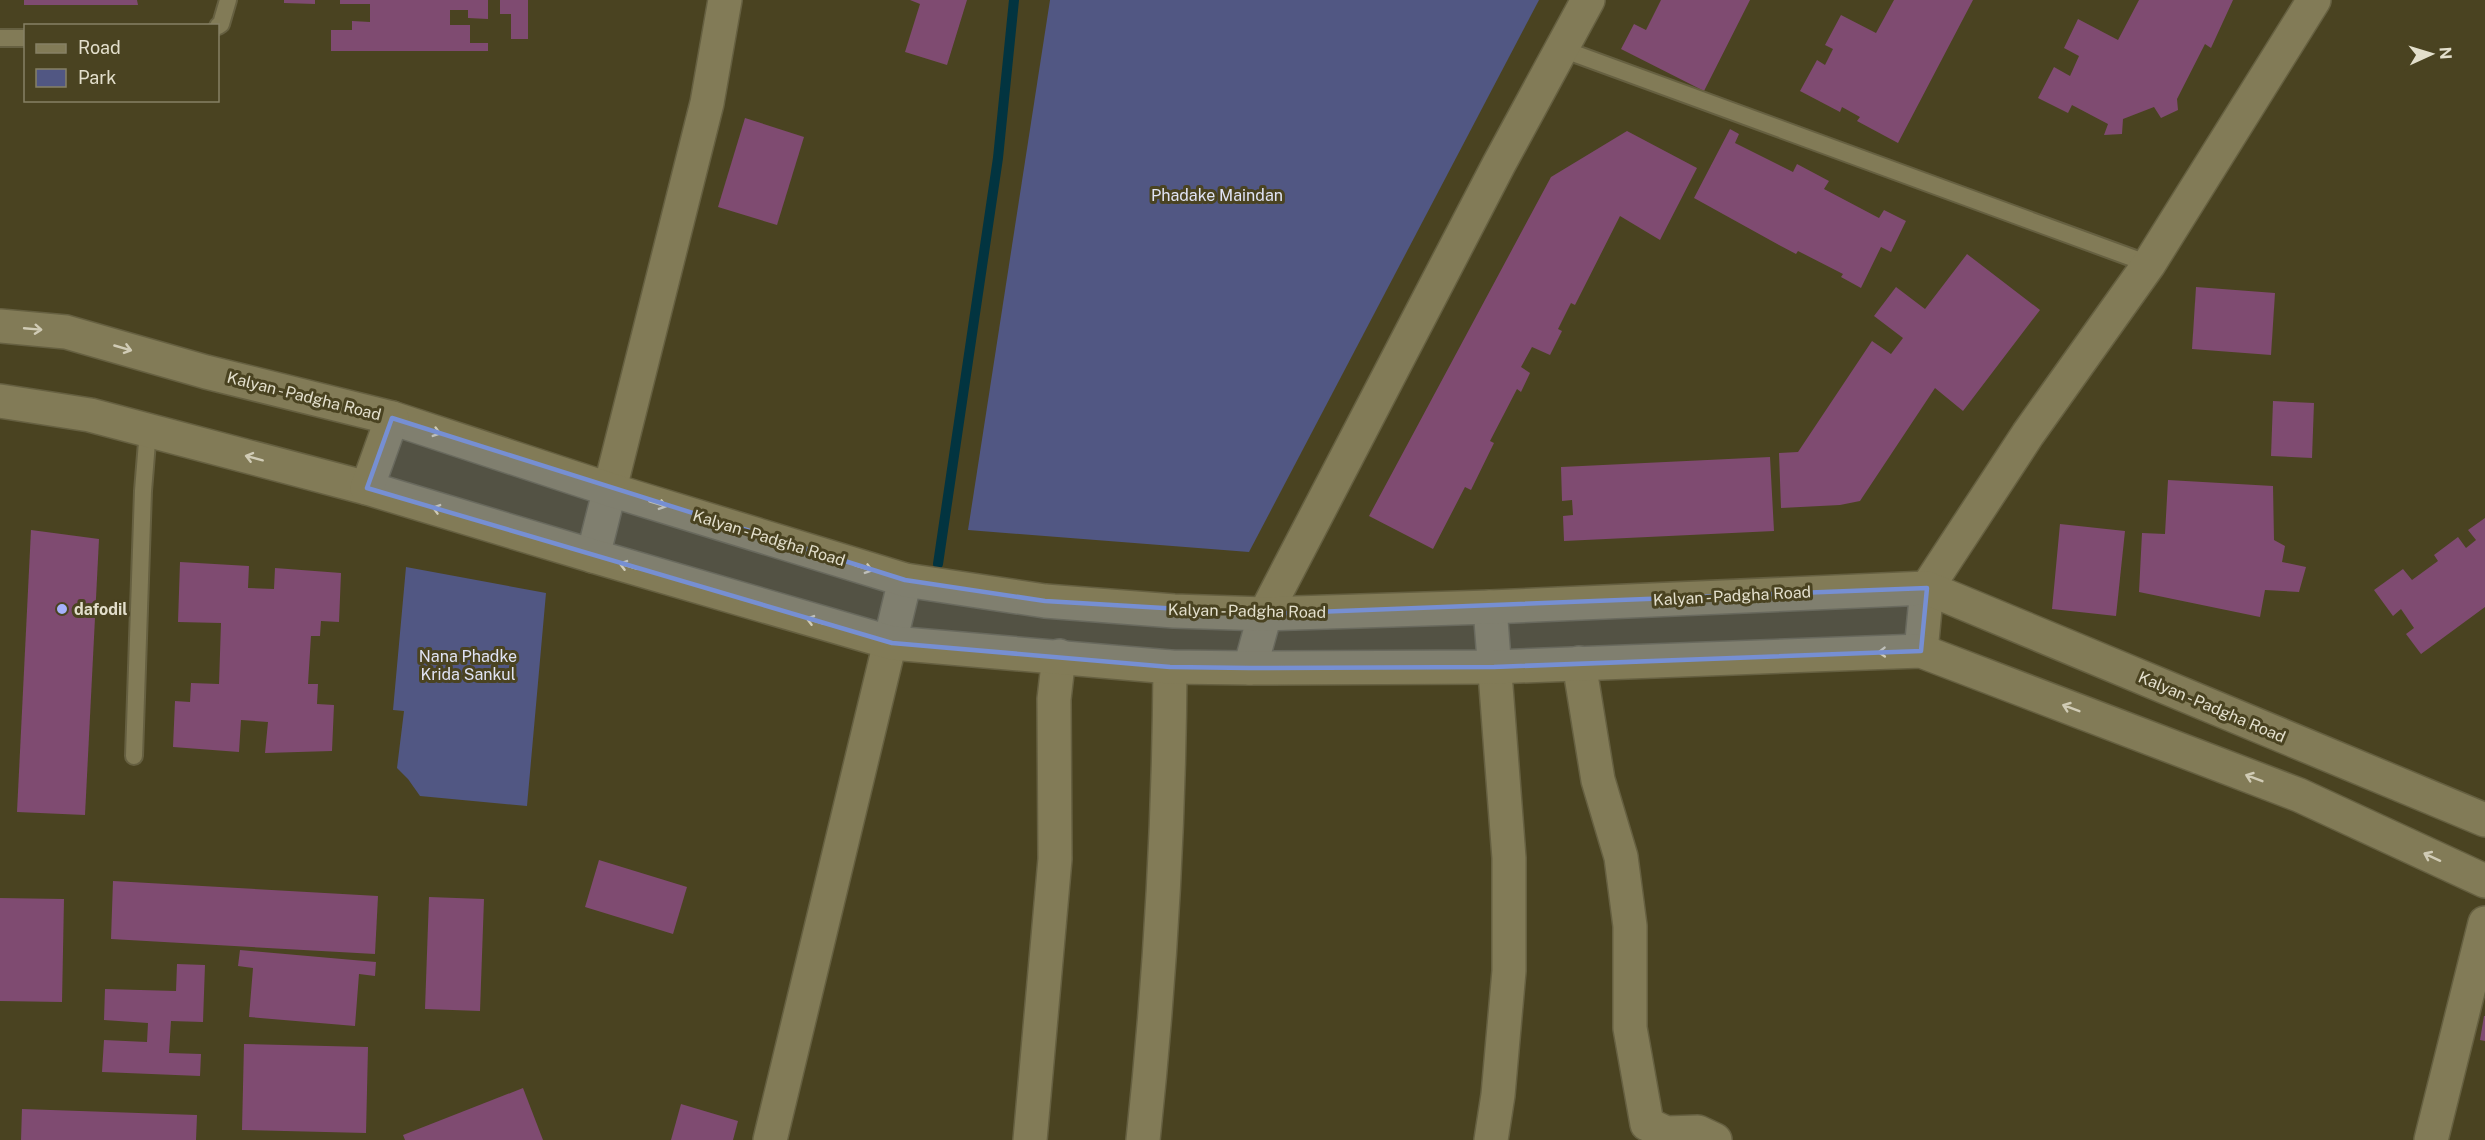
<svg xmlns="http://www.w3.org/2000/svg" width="2485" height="1140" viewBox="0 0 2485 1140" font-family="'Public Sans',sans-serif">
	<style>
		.green { fill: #515783 }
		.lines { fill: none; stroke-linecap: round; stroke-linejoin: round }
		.stream { stroke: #023440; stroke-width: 10 }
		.building { fill: #7f4b71 }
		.service-casing { stroke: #666041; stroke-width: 20 }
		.minor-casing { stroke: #666041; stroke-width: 36 }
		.tertiary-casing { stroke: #666041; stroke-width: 36 }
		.secondary-casing { stroke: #666041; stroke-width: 36 }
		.service { stroke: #827b57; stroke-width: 16 }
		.minor { stroke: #827b57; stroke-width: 33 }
		.tertiary { stroke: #827b57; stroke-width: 33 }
		.secondary { stroke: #827b57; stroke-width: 33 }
		.oneway { stroke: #d0cbb5 }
		.marked { fill: #768fd3; fill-opacity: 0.2; stroke: #768fd3; stroke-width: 4.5; stroke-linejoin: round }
		.poi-dot { fill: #a6b1fc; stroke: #4a4321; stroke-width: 2 }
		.labels { text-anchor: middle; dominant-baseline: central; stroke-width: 6; stroke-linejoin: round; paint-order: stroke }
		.park-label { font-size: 16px; fill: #e0e3f4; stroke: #4a4321 }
		.street-label { font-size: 16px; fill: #e3dfcc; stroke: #4a4321 }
		.poi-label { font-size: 16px; font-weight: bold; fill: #e3dfcc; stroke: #4a4321; text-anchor: start }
	</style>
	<rect width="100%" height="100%" fill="#4a4321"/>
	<g class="green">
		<polygon points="1050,0 1539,0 1249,552 968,530"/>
		<polygon points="406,567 546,593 527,806 420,796 408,779 397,768 404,711 393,710"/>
	</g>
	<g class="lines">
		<polyline class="stream" points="938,564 998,158 1014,0"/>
	</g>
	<g class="building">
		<polygon points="24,0 137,0 138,5 24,5"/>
		<polygon points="284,0 315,0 315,4 284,3"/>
		<polygon points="340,0 488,0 488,19 468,18 468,10 450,10 450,25 470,25 470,43 488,43 488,51 331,51 331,30 352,30 352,21 370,22 370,4 340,4"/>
		<polygon points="500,0 528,0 528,39 511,39 511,14 500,14"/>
		<polygon points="910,0 967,0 947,65 905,52 920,4"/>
		<polygon points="1661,0 1750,0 1704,91 1621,49 1634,24 1646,30"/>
		<polygon points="1894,0 1973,0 1898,143 1857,121 1860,117 1842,107 1840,112 1800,91 1817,60 1825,65 1833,49 1825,45 1841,15 1876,33"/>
		<polygon points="2139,0 2233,0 2211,48 2205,44 2177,99 2178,110 2161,118 2154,107 2123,119 2122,134 2104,135 2108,124 2072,105 2068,113 2038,98 2054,67 2070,76 2079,56 2064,48 2078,19 2118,40"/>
		<polygon points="745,118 804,137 777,225 718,207"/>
		<polygon points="1730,129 1739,134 1735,143 1793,172 1797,164 1829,181 1824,189 1879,218 1884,210 1906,221 1891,252 1881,247 1861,288 1841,277 1843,274 1798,251 1796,254 1779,245 1694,198"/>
		<polygon points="1627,131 1697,168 1660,240 1620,216 1575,305 1571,303 1558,329 1562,331 1550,355 1532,347 1521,367 1530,373 1521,392 1517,389 1490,441 1494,443 1471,490 1465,487 1433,549 1369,516 1551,177"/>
		<polygon points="1967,254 2040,310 1963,411 1935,388 1860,501 1840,505 1781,508 1779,453 1798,452 1872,341 1891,354 1903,338 1874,316 1896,287 1925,309"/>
		<polygon points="2196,287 2275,293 2271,355 2192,349"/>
		<polygon points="2273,401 2314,403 2312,458 2271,456"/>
		<polygon points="1770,457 1774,531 1564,541 1563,516 1573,515 1572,500 1562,501 1561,467"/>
		<polygon points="2168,480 2273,486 2274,540 2285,546 2282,562 2306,567 2299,592 2265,590 2260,617 2139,592 2142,533 2165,534"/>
		<polygon points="2485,518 2485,607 2421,654 2406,634 2414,628 2401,609 2393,616 2374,590 2403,569 2412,580 2438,561 2434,555 2458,537 2466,548 2476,540 2468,530"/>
		<polygon points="2060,524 2125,531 2116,616 2052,609"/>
		<polygon points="31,530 99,539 85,815 17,812"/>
		<polygon points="180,562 249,566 248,588 274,589 275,568 341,573 339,622 321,621 320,636 311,636 308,684 318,684 317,704 334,705 332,751 265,753 268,722 241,720 239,752 173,747 175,701 190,702 191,683 219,684 221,623 178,622"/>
		<polygon points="599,860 687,887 673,934 585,907"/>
		<polygon points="113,881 378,896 375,954 111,939"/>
		<polygon points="429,897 484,899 480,1011 425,1009"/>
		<polygon points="0,898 64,899 62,1002 0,1001"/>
		<polygon points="240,950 376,962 375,976 359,974 355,1026 249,1017 253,968 238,966"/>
		<polygon points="177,964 205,965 203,1022 171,1021 169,1053 201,1054 200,1076 102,1072 104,1040 147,1042 148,1023 104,1020 105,989 176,991"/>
		<polygon points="2484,1016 2485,1016 2485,1041 2480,1040"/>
		<polygon points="244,1044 368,1047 366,1133 242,1130"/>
		<polygon points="523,1088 543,1140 405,1140 403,1135"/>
		<polygon points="681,1104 738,1121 733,1140 671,1140"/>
		<polygon points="22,1109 197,1115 196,1140 21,1140"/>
	</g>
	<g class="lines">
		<g class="service-casing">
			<g id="service">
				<polyline points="218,26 221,24 228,0"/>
				<polyline points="0,38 26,38"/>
				<polyline points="1562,49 2149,264"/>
				<polyline points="134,756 143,491 148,430"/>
			</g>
		</g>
		<g class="minor-casing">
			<g id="minor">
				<polyline points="593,556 707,103 725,0"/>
				<polyline points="1490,607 1509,858 1509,971 1498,1095 1491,1140"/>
				<polyline points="1579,663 1598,780 1621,857 1630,926 1630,1028 1647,1124 1666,1133 1698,1132 1715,1140"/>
				<polyline points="1250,668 1265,614 1499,164 1588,0"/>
				<polyline points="1030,1140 1055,859 1054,699 1059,656"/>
				<path d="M1143 1140C1160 983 1169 824 1170 667"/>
				<polyline points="2431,1140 2485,923"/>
			</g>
		</g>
		<g class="tertiary-casing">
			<g id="tertiary">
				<polyline points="1921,651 1927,588 2028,434 2149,264 2314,0"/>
				<polyline points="770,1140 905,580"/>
			</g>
		</g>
		<g class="secondary-casing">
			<g id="secondary">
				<polyline points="0,326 66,332 206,372 392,418 611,490 905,580 1045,601 1174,611 1265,614 1490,607 1927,588 2485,820"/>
				<polyline points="0,401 90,415 367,488 593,556 892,643 1170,667 1250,668 1494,667 1921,651 2299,795 2485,881"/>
				<polyline points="367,488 392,418"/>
			</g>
		</g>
		<use href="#service" class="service"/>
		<use href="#minor" class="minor"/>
		<use href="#tertiary" class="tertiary"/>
		<use href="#secondary" class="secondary"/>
	</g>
	<defs><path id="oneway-shaft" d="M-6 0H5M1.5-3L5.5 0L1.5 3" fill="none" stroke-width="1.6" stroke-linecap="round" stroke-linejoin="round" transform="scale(1.5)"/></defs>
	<g class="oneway">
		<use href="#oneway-shaft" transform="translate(33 329) rotate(5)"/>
		<use href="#oneway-shaft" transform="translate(123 348) rotate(16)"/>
		<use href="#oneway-shaft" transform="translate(432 431) rotate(18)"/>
		<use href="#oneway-shaft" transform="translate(254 458) rotate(-165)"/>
		<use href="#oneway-shaft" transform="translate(658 504) rotate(17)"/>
		<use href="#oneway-shaft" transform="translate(441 510) rotate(-163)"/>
		<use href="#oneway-shaft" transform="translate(628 566) rotate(-164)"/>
		<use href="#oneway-shaft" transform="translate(864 568) rotate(17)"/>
		<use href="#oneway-shaft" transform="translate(815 621) rotate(-164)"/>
		<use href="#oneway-shaft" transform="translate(1887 652) rotate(178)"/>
		<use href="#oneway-shaft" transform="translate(2071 708) rotate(-159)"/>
		<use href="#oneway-shaft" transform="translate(2254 778) rotate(-159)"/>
		<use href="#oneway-shaft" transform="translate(2432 857) rotate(-155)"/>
	</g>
	<path class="marked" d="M392 418 905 580 1045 601 1265 614 1927 588 1921 651 1494 667 1250 668 1170 667 892 643 367 488Z"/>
	<circle class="poi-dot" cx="62" cy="609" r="6"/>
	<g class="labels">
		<g class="park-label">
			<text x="1217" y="195">Phadake Maindan</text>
			<text x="468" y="656">Nana Phadke<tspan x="468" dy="18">Krida Sankul</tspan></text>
		</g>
		<g class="street-label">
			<text transform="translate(304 396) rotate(14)">Kalyan - Padgha Road</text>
			<text transform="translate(769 538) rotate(17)">Kalyan - Padgha Road</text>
			<text transform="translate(1732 596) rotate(-3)">Kalyan - Padgha Road</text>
			<text transform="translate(1247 611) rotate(1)">Kalyan - Padgha Road</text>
			<text transform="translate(2212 707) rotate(23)">Kalyan - Padgha Road</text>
		</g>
		<g class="poi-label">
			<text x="74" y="609">dafodil</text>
		</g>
	</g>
	<rect x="24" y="24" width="195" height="78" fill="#4a4321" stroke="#878165" stroke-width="1.5"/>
	<rect x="36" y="44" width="30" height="9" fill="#827b57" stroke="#878165" stroke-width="1.5"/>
	<text x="78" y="54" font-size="18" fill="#e3dfcc">Road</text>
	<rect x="36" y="69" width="30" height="18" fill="#515783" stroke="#878165" stroke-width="1.5"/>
	<text x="78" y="84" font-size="18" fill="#e3dfcc">Park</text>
	<g transform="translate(2431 54) rotate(86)" stroke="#4a4321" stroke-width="4.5" paint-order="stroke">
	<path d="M0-4.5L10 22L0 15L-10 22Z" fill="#e3dfcc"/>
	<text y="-9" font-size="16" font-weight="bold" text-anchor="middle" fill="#e3dfcc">N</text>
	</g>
</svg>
